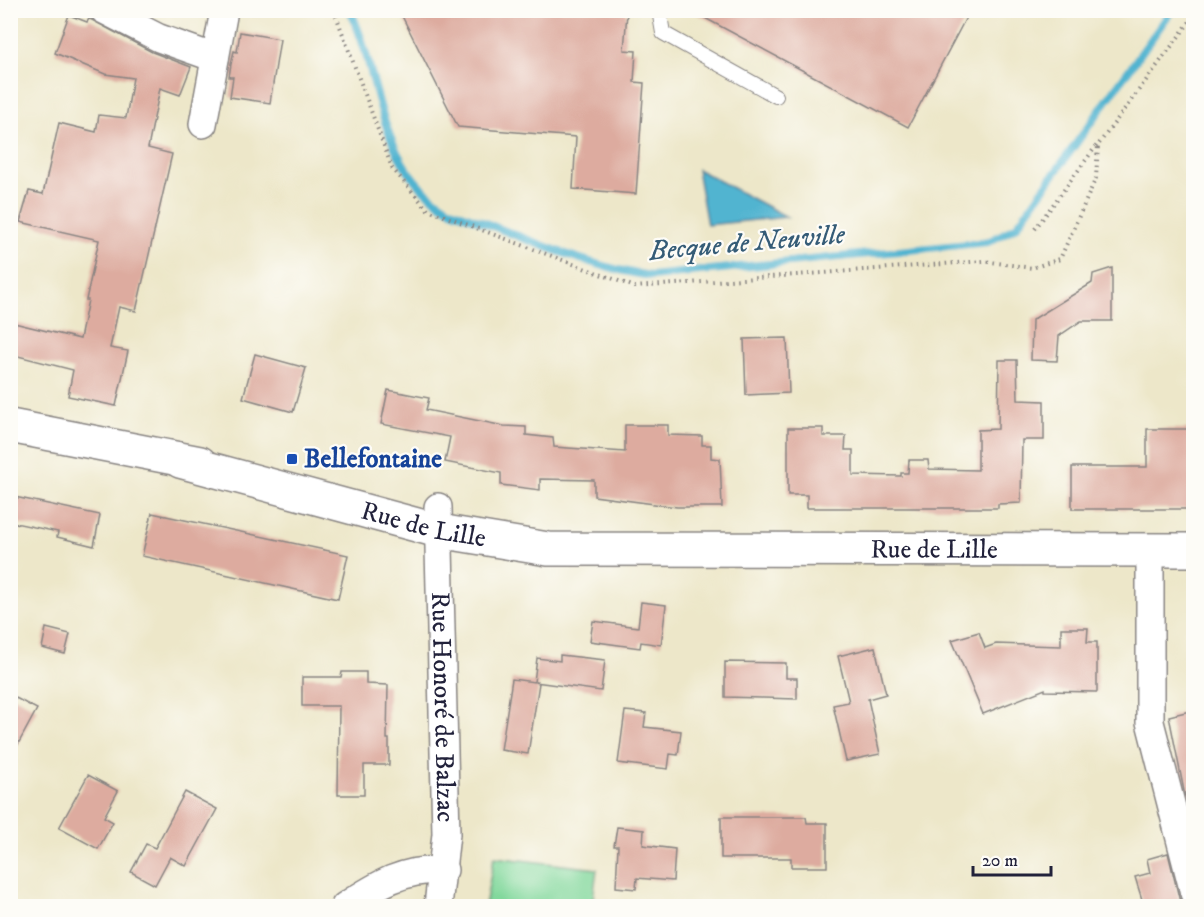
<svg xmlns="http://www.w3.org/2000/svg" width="1204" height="917" viewBox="0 0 1204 917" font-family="'IM FELL DW Pica',serif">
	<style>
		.green { fill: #82d89c; stroke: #527d6c; stroke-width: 1.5 }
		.water { fill: #51b4d0; stroke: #3a6b86; stroke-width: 1.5 }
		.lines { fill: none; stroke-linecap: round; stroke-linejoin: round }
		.stream { stroke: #51b4d0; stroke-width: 8 }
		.building { fill: #ddab9f }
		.lane-casing { stroke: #888482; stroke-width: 16 }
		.street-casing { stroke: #888482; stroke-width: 30 }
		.secondary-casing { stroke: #888482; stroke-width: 36 }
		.path { stroke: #888482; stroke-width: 4; stroke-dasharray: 1.5 4.5; stroke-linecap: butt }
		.lane { stroke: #fff; stroke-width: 14 }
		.street { stroke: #fff; stroke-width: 27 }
		.secondary { stroke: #fff; stroke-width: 33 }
		.transit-dot { fill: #1a4fb4; stroke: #fdfcf7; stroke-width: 2 }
		.labels { text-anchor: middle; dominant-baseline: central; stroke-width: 4.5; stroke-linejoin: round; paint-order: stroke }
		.transit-label { font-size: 26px; font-weight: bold; fill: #164399; stroke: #fdfcf7; text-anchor: start }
		.street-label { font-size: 26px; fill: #22223b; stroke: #fdfcf7 }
		.water-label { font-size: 27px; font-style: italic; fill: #355c77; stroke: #fdfcf7 }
	</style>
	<rect width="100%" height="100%" fill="#fdfcf7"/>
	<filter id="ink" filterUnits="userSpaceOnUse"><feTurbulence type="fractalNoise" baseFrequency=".0167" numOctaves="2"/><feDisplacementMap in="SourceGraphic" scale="12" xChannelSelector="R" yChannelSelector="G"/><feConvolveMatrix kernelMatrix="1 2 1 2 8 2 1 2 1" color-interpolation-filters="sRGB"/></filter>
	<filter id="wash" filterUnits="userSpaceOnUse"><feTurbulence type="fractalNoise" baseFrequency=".008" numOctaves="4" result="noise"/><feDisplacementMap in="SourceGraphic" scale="24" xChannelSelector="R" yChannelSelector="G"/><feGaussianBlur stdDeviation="1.35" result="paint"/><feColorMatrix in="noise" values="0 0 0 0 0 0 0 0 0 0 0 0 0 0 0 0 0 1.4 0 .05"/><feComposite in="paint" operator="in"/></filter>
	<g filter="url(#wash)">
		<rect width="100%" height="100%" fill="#ede7c9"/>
		<polygon class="green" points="494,857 597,869 592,906 485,906"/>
		<polygon class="water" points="697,169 787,217 707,225"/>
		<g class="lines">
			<path class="stream" d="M350 10C383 81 376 169 451 210 515 233 584 267 651 276L988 242 1016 227 1172 10"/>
		</g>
		<g id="blocks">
			<g class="building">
				<polygon points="399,10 590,10 627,13 624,50 636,51 634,82 644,83 636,194 573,189 576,137 458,127"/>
				<polygon points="690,10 970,10 908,127"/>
				<polygon points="69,15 87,22 89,19 92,20 152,52 191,67 180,95 160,88 148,148 172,154 136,311 119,307 110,348 128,351 116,406 68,396 73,370 10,354 10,322 80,339 88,300 86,300 99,240 20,222 29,191 43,194 59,123 96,132 99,115 126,118 133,78 105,74 55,53"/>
				<polygon points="240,32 280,39 270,103 230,97 233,77 229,77 231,64 234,51 237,52"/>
				<polygon points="1112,268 1112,321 1081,321 1059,336 1057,361 1031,360 1032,320 1092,283 1093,274"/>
				<polygon points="787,338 789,393 746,395 744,339"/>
				<polygon points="255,354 306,368 293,412 243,398"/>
				<polygon points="999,360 1017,360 1018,400 1044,401 1044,440 1022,440 1021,503 998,504 998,508 807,508 807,495 788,495 788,428 823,428 823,436 846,436 845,450 853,450 853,475 901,476 901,473 908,473 909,460 928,460 929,469 978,470 978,430 998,429"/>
				<polygon points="388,390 429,398 426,410 504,426 526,427 526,435 553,438 554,447 625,452 625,425 668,425 668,435 702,436 702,445 711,445 711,458 720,459 722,507 677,507 594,496 594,480 540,479 540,490 501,485 501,473 445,462 450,437 381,424"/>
				<polygon points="1147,429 1194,429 1194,509 1072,509 1072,467 1147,467"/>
				<polygon points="10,496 100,515 94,546 57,537 58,532 10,522"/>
				<polygon points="152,513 348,555 338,599 142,556"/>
				<polygon points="641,602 666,605 661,645 641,642 640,648 590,641 593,621 638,627"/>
				<polygon points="46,628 70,634 65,654 42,648"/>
				<polygon points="1061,628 1088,628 1087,642 1097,642 1097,692 1045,691 1045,689 983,714 952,640 979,632 985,648 996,644 1061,646"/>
				<polygon points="875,647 886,694 868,699 880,754 846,761 833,705 849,702 838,656"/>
				<polygon points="560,655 605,660 601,691 535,682 539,683 528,754 501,750 512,679 534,682 537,658 560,661"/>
				<polygon points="725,662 786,663 786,678 797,678 797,699 725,697"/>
				<polygon points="342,672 366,672 366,684 388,685 387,739 389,739 389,765 364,765 364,795 338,795 339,706 302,706 302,677 341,677"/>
				<polygon points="10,695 37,709 10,759"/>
				<polygon points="1194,710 1194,796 1185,796 1169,716"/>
				<polygon points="625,711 646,713 644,727 681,731 678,755 670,754 668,769 618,763"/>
				<polygon points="88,775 118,791 104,817 113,822 98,849 59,828"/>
				<polygon points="185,792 217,809 186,866 170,857 155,885 131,872 146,844 155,848"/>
				<polygon points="721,817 806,817 807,823 827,823 827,867 791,867 791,858 721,858"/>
				<polygon points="617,827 644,830 643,845 675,849 673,881 637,878 636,889 616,887 618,846 614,846"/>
				<polygon points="1168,853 1181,906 1144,906 1135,877 1150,873 1147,859"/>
			</g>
		</g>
	</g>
	<g filter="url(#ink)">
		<use href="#blocks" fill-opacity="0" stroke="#888482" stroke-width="1.5"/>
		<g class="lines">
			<g class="lane-casing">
				<polyline id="lane" points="659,10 663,33 776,96"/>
			</g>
			<g class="street-casing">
				<g id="street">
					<polyline points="104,10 159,38 215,58"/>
					<polyline points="203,124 223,16"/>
					<path id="s1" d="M438 507 446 834 438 906"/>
					<polyline points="1150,550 1150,722 1194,893"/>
					<path d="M345 906C379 884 402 869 444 870"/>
				</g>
			</g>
			<g class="secondary-casing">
				<g id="secondary">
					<polyline points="10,426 200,463"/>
					<path id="s2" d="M180 461 439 531 548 549 1194 550"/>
				</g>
			</g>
			<g class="path">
				<polyline points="334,10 392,168 428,210 635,287 984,261 1032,268 1060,259 1096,178 1098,145 1194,16"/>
				<polyline points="1035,229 1097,145"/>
			</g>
			<use href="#lane" class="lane"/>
			<use href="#street" class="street"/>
			<use href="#secondary" class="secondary"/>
		</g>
	</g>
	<rect class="transit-dot" x="286" y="453" width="12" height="12" rx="3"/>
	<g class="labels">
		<g class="transit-label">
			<text x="304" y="459">Bellefontaine</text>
		</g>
		<g class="street-label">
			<text stroke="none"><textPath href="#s2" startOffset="252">Rue de Lille</textPath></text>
			<text stroke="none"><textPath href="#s2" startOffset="765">Rue de Lille</textPath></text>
			<text stroke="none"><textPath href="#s1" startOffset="200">Rue Honoré de Balzac</textPath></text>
		</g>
		<g class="water-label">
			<text transform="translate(747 243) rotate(-5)">Becque de Neuville</text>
		</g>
	</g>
	<rect width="1204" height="917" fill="none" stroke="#fdfcf7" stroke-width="36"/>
	<path d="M973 866v9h78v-9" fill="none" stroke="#22223b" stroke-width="3"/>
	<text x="982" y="866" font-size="18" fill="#22223b" stroke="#fdfcf7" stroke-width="4.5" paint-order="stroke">20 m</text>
</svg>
